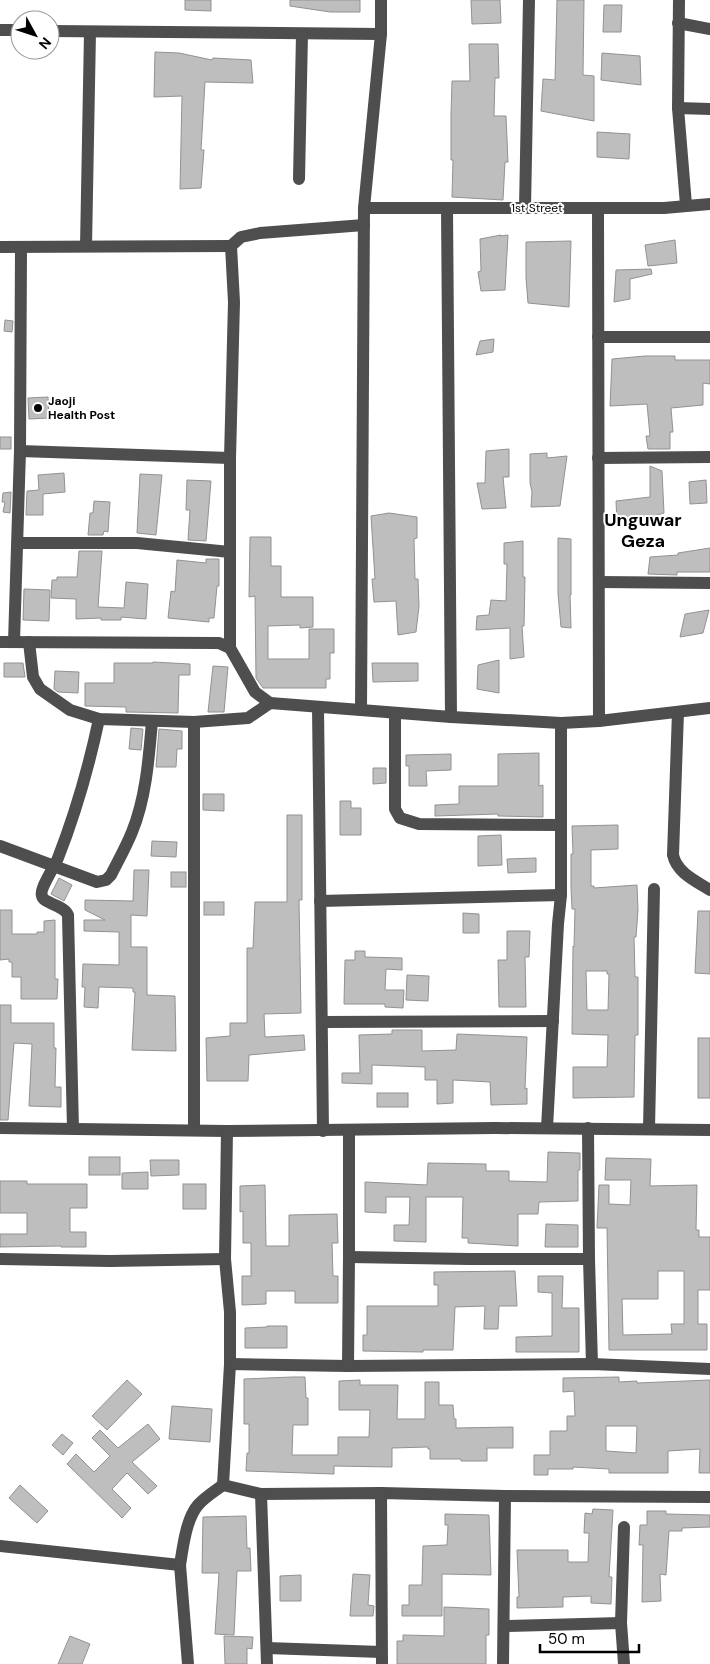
<svg xmlns="http://www.w3.org/2000/svg" width="710" height="1664" viewBox="0 0 710 1664" font-family="'DM Sans',sans-serif">
	<style>
		.building { fill: #bebebe; stroke: #929292; fill-rule: evenodd }
		.lines { fill: none; stroke-linecap: round; stroke-linejoin: round }
		.minor { stroke: #4e4e4e; stroke-width: 12 }
		.poi-dot { fill: #000; stroke: #fff; stroke-width: 2 }
		.labels { text-anchor: middle; dominant-baseline: central; stroke-width: 4; stroke-linejoin: round; paint-order: stroke }
		.street-label { font-size: 12px; fill: #000; stroke: #fff }
		.poi-label { font-size: 12px; font-weight: bold; fill: #000; stroke: #fff; text-anchor: start }
		.district-label { font-size: 18px; font-weight: bold; fill: #000; stroke: #fff }
	</style>
	<rect width="100%" height="100%" fill="#fff"/>
	<g class="building">
		<polygon points="185,0 211,0 211,11 185,10"/>
		<polygon points="290,0 360,0 360,12 330,12 290,6"/>
		<polygon points="471,0 500,0 501,23 472,24"/>
		<polygon points="557,0 584,0 583,75 594,76 594,121 541,111 543,79 555,80"/>
		<polygon points="604,5 622,5 621,32 603,32"/>
		<polygon points="469,44 498,44 499,78 495,78 494,116 506,116 508,162 505,162 503,200 452,197 453,160 451,160 451,115 452,81 470,81"/>
		<polygon points="155,52 179,53 212,60 213,58 251,60 253,83 205,82 201,150 204,150 201,188 180,189 182,96 154,97"/>
		<polygon points="602,53 640,56 641,85 601,80"/>
		<polygon points="597,132 630,134 629,159 597,157"/>
		<polygon points="501,235 500,236 508,235 505,290 481,291 478,272 481,271 480,239"/>
		<polygon points="675,240 677,263 648,266 645,245"/>
		<polygon points="571,241 569,307 528,303 526,278 526,242"/>
		<polygon points="651,269 652,274 630,279 630,299 614,302 616,270"/>
		<polygon points="5,320 13,321 12,332 4,331"/>
		<polygon points="494,339 493,352 476,355 480,341"/>
		<polygon points="645,356 675,356 675,360 710,360 710,384 703,383 703,405 671,408 673,432 670,432 670,449 648,449 646,436 650,436 647,404 610,406 612,359"/>
		<polygon points="48,397 49,418 29,419 28,398"/>
		<rect x="0" y="437" width="11" height="12"/>
		<polygon points="509,449 509,477 503,477 506,508 482,509 477,483 485,483 486,451"/>
		<polygon points="547,453 547,458 567,456 560,506 531,507 532,492 530,483 530,454"/>
		<polygon points="650,466 662,471 664,513 634,522 617,523 616,501 650,497"/>
		<polygon points="64,473 65,492 43,494 43,515 26,515 27,491 39,490 38,475"/>
		<polygon points="140,474 162,475 156,535 137,533"/>
		<polygon points="187,480 211,481 206,541 188,540 190,510 186,510"/>
		<polygon points="706,480 707,503 690,504 689,482"/>
		<polygon points="11,492 10,513 3,512 5,502 2,502 3,493"/>
		<polygon points="94,501 110,502 108,532 104,531 103,535 88,535 90,513 93,513"/>
		<polygon points="389,513 417,517 417,538 414,539 415,579 418,579 419,606 416,632 398,635 396,601 374,602 372,579 375,579 371,516"/>
		<polygon points="250,537 271,537 271,566 281,566 281,597 313,597 313,627 300,628 300,625 268,626 268,659 309,659 309,629 334,629 334,653 330,653 330,679 326,679 326,688 263,688 256,678 255,596 249,597"/>
		<polygon points="558,538 571,539 571,595 570,595 571,628 561,627 558,594"/>
		<polygon points="523,541 523,577 525,577 524,626 522,626 524,657 510,659 510,628 476,630 477,616 489,615 491,600 506,601 507,564 504,564 504,543"/>
		<polygon points="710,548 710,572 677,572 677,575 648,574 650,557 678,555 678,553"/>
		<polygon points="79,551 102,551 98,607 124,608 126,582 148,584 146,619 121,617 121,620 101,620 101,618 76,619 76,599 51,598 52,580 57,580 57,577 77,577"/>
		<polygon points="206,559 219,559 219,586 217,586 214,618 209,618 209,622 168,618 171,591 175,592 177,560 206,563"/>
		<polygon points="24,589 50,590 49,621 23,620"/>
		<polygon points="709,610 703,633 680,637 685,614"/>
		<polygon points="499,660 499,693 477,689 478,665"/>
		<polygon points="153,662 190,664 190,675 179,675 178,713 126,712 126,707 85,706 85,683 114,683 114,663 153,663"/>
		<polygon points="4,663 23,663 25,677 4,677"/>
		<polygon points="372,663 418,663 418,681 373,682"/>
		<polygon points="213,666 228,667 224,712 208,712"/>
		<polygon points="55,671 79,672 78,693 58,692 54,689"/>
		<polygon points="131,728 143,729 141,750 129,749"/>
		<polygon points="159,729 182,731 182,749 177,749 176,767 156,767"/>
		<polygon points="539,753 539,786 543,785 543,817 498,816 498,814 435,816 435,805 459,804 459,786 498,786 498,754"/>
		<polygon points="451,754 451,770 426,771 427,786 409,786 409,766 406,766 406,755"/>
		<polygon points="373,768 386,768 386,783 373,784"/>
		<polygon points="203,794 224,794 224,811 203,810"/>
		<polygon points="340,801 351,801 351,808 361,808 361,835 340,835"/>
		<polygon points="287,815 302,815 302,900 299,900 301,1013 264,1014 265,1037 304,1035 305,1050 249,1055 248,1081 207,1081 206,1038 230,1036 230,1023 247,1023 247,948 253,948 255,902 287,902"/>
		<path d="M618 825V849L591 850V886H594V888L637 885 638 910 636 937H634L635 977H638V1035H635L634 1097 573 1098V1067H607L608 1035 572 1034 573 946 574 947 575 909H572L571 887V854H573L572 826ZM586 971H607V974H609L608 1010H587Z"/>
		<polygon points="501,835 502,865 478,866 478,836"/>
		<polygon points="152,841 177,842 176,857 151,856"/>
		<polygon points="536,858 536,872 508,873 507,859"/>
		<polygon points="134,870 149,870 147,916 131,915 131,947 147,947 147,995 175,996 176,1051 132,1050 135,992 133,992 133,988 99,987 98,1008 84,1007 85,987 82,987 83,964 119,965 119,932 84,931 84,920 105,920 85,910 85,900 133,901"/>
		<rect x="171" y="872" width="15" height="15"/>
		<polygon points="59,878 72,885 64,901 51,894"/>
		<rect x="204" y="902" width="20" height="13"/>
		<polygon points="0,910 12,910 12,934 37,934 37,932 44,932 44,921 55,920 55,979 58,979 57,999 21,999 21,977 12,977 12,962 9,962 9,959 0,960"/>
		<polygon points="698,911 710,911 710,974 695,973"/>
		<polygon points="463,913 479,914 479,933 463,933"/>
		<polygon points="507,931 530,931 529,957 525,957 526,1007 499,1007 498,960 507,960"/>
		<polygon points="355,951 365,951 365,957 402,958 402,970 386,969 385,990 404,990 403,1008 385,1007 385,1004 344,1004 345,960 355,960"/>
		<polygon points="407,975 429,976 428,1001 406,1000"/>
		<polygon points="0,1005 11,1005 11,1023 54,1023 54,1048 56,1048 55,1087 61,1087 61,1107 29,1106 32,1044 14,1043 8,1120 0,1120"/>
		<polygon points="392,1030 422,1030 422,1051 456,1050 457,1034 527,1037 525,1089 527,1088 527,1104 491,1105 490,1082 453,1080 453,1103 437,1104 437,1080 425,1080 425,1067 372,1065 372,1084 342,1083 342,1073 360,1073 359,1035 392,1034"/>
		<rect x="698" y="1038" width="12" height="60"/>
		<rect x="377" y="1093" width="31" height="14"/>
		<polygon points="548,1152 580,1153 580,1170 578,1170 578,1201 539,1202 538,1214 518,1214 518,1246 468,1243 468,1238 462,1238 463,1197 426,1197 426,1242 394,1241 394,1225 409,1225 410,1197 386,1197 386,1213 365,1212 365,1182 427,1185 428,1163 486,1164 486,1171 509,1171 509,1181 547,1182"/>
		<rect x="89" y="1157" width="31" height="18"/>
		<path d="M606 1158 651 1159 650 1186 697 1185 696 1230H699V1237H710V1290H698V1324H707V1350H609L607 1228H597L599 1185H609V1204L630 1205 631 1180H605ZM658 1271H684V1324H671L672 1334 623 1335 622 1299H658Z"/>
		<polygon points="150,1160 179,1160 179,1175 151,1176"/>
		<polygon points="148,1172 148,1189 122,1189 122,1173"/>
		<polygon points="0,1181 27,1181 27,1184 87,1184 87,1208 70,1208 70,1232 86,1232 86,1247 61,1247 61,1246 0,1247 0,1234 27,1234 27,1213 0,1213"/>
		<rect x="183" y="1184" width="23" height="25"/>
		<polygon points="265,1185 266,1246 289,1246 289,1215 337,1214 338,1243 332,1243 333,1276 338,1276 338,1303 295,1303 295,1291 266,1291 266,1304 242,1305 242,1276 251,1276 251,1243 243,1243 243,1211 240,1212 240,1186"/>
		<polygon points="546,1224 578,1225 578,1247 545,1247"/>
		<polygon points="515,1271 517,1306 499,1306 498,1329 484,1329 485,1306 455,1307 453,1350 423,1350 423,1352 363,1351 363,1335 367,1335 367,1306 438,1306 438,1285 434,1285 434,1272"/>
		<polygon points="538,1276 563,1276 562,1308 579,1308 579,1352 516,1352 516,1337 552,1336 552,1293 538,1292"/>
		<polygon points="267,1326 287,1326 287,1348 245,1348 245,1328 267,1327"/>
		<polygon points="292,1377 305,1377 306,1398 308,1398 308,1425 293,1425 292,1455 338,1455 338,1437 369,1437 370,1410 339,1410 339,1381 360,1380 360,1385 398,1385 397,1419 425,1419 425,1382 439,1382 439,1405 453,1405 454,1419 456,1419 456,1428 513,1427 513,1448 487,1448 487,1461 461,1461 461,1459 430,1459 430,1449 428,1449 428,1447 392,1448 392,1467 334,1466 334,1474 246,1471 247,1453 249,1453 249,1424 244,1424 244,1379"/>
		<path d="M619 1377V1382L637 1381V1383L710 1380V1473H699L700 1449 668 1451V1473H609V1469L573 1467V1469H548V1475H534V1455H550V1431H567V1416H575L574 1391 563 1392V1378ZM606 1426H637L636 1453 606 1451Z"/>
		<polygon points="127,1380 142,1394 107,1430 92,1416"/>
		<polygon points="172,1406 212,1409 210,1442 169,1439"/>
		<polygon points="148,1424 160,1439 132,1462 157,1486 148,1494 127,1473 112,1489 131,1508 122,1518 67,1464 76,1454 94,1472 110,1456 92,1438 100,1430 118,1448"/>
		<polygon points="62,1434 73,1443 63,1455 52,1445"/>
		<polygon points="20,1485 48,1511 37,1523 9,1498"/>
		<polygon points="593,1509 613,1510 609,1577 612,1577 611,1604 591,1603 591,1596 563,1597 563,1607 517,1608 517,1597 519,1597 517,1550 568,1550 568,1562 588,1562 589,1533 584,1533 585,1513 592,1514"/>
		<polygon points="647,1511 666,1511 666,1514 710,1515 710,1527 682,1528 682,1531 669,1531 666,1575 660,1574 661,1601 642,1602 643,1545 639,1545 640,1525 647,1525"/>
		<polygon points="445,1514 489,1515 491,1575 442,1574 442,1616 402,1616 402,1605 409,1605 409,1585 422,1585 423,1546 447,1545 448,1525 445,1525"/>
		<polygon points="246,1516 247,1548 250,1548 251,1571 237,1571 234,1635 215,1634 219,1573 202,1573 203,1517"/>
		<polygon points="353,1574 370,1575 368,1605 374,1606 373,1616 350,1616"/>
		<polygon points="301,1575 301,1601 280,1601 280,1576"/>
		<polygon points="444,1607 489,1609 489,1635 486,1635 486,1664 397,1664 397,1641 403,1641 403,1635 444,1636"/>
		<polygon points="70,1636 90,1644 82,1664 58,1664"/>
		<polygon points="224,1636 253,1637 252,1649 247,1648 247,1664 225,1664"/>
	</g>
	<g class="lines">
		<g class="minor">
			<polyline points="679,0 678,108 686,205"/>
			<polyline points="678,23 710,29"/>
			<polyline points="0,30 20,30"/>
			<polyline points="50,31 381,34"/>
			<polyline points="678,108 710,109"/>
			<polyline points="299,179 302,34"/>
			<polyline points="364,208 664,208 710,204"/>
			<polyline points="447,208 451,717"/>
			<polyline points="525,208 529,0"/>
			<polyline points="598,208 599,721"/>
			<polyline points="86,246 90,32"/>
			<polyline points="0,247 231,246"/>
			<polyline points="598,337 710,337"/>
			<polyline points="20,451 230,458"/>
			<polyline points="598,458 710,457"/>
			<polyline points="18,543 137,543 230,552"/>
			<polyline points="599,582 710,583"/>
			<polyline points="0,642 219,643 230,648 255,692 270,703 451,717 561,723 561,895 558,924 547,1128"/>
			<polyline points="14,642 20,451 21,248"/>
			<polyline points="29,642 33,677 40,689 70,710 99,719 194,722 248,718 270,703"/>
			<polyline points="230,648 230,458 234,302 231,246 241,237 260,233 364,225"/>
			<polyline points="318,707 323,1131"/>
			<polyline points="361,710 364,208 381,34 381,0"/>
			<path d="M678 712 673 855C677 873 696 881 710 890"/>
			<polyline points="395,713 395,809 400,818 419,824 561,825"/>
			<polyline points="194,722 194,1129"/>
			<polyline points="561,723 599,721 710,708"/>
			<path d="M0 846 97 882 106 880 111 875C118 861 126 847 132 832 146 798 149 757 152 721"/>
			<polyline points="320,901 561,895"/>
			<polyline points="322,1022 553,1021"/>
			<polyline points="0,1128 227,1131 495,1128 710,1130"/>
			<polyline points="588,1128 589,1259 592,1364"/>
			<path d="M73 1129 68 915C64 905 44 904 42 896 39 889 55 866 58 858 76 812 89 766 99 719"/>
			<polyline points="649,1129 654,889"/>
			<polyline points="227,1131 225,1259 230,1312 230,1364 223,1485 261,1494 381,1493 505,1496 710,1497"/>
			<polyline points="349,1257 469,1259 589,1259"/>
			<polyline points="0,1259 110,1261 225,1259"/>
			<polyline points="230,1364 348,1366 592,1364 710,1369"/>
			<polyline points="348,1366 349,1257 349,1131"/>
			<polyline points="381,1493 382,1664"/>
			<polyline points="261,1494 267,1664"/>
			<polyline points="0,1546 180,1565 188,1664"/>
			<path d="M180 1565C183 1547 186 1519 198 1505 205 1497 215 1491 223 1485"/>
			<polyline points="504,1626 621,1623"/>
			<polyline points="267,1648 381,1652"/>
			<polyline points="503,1664 505,1496"/>
			<polyline points="624,1664 621,1623 624,1527"/>
		</g>
	</g>
	<circle class="poi-dot" cx="38" cy="408" r="5"/>
	<g class="labels">
		<g class="street-label">
			<text x="537" y="208">1st Street</text>
		</g>
		<g class="poi-label">
			<text x="48" y="401">Jaoji<tspan x="48" dy="14">Health Post</tspan></text>
		</g>
		<g class="district-label">
			<text x="643" y="520">Unguwar<tspan x="643" dy="21">Geza</tspan></text>
		</g>
	</g>
	<g transform="translate(35 35) rotate(130)"><circle r="24" fill="#ffffff" stroke="#999999"/>
	<path d="M0-4L9 19L0 12L-9 19Z" fill="#000000"/>
	<text y="-8" font-size="14" font-weight="bold" text-anchor="middle" fill="#000000">N</text>
	</g>
	<path d="M540 1644v8h99v-8" fill="none" stroke="#000000" stroke-width="2.5"/>
	<text x="548" y="1644" font-size="15" fill="#000000" stroke="#ffffff" stroke-width="4" paint-order="stroke">50 m</text>
</svg>
